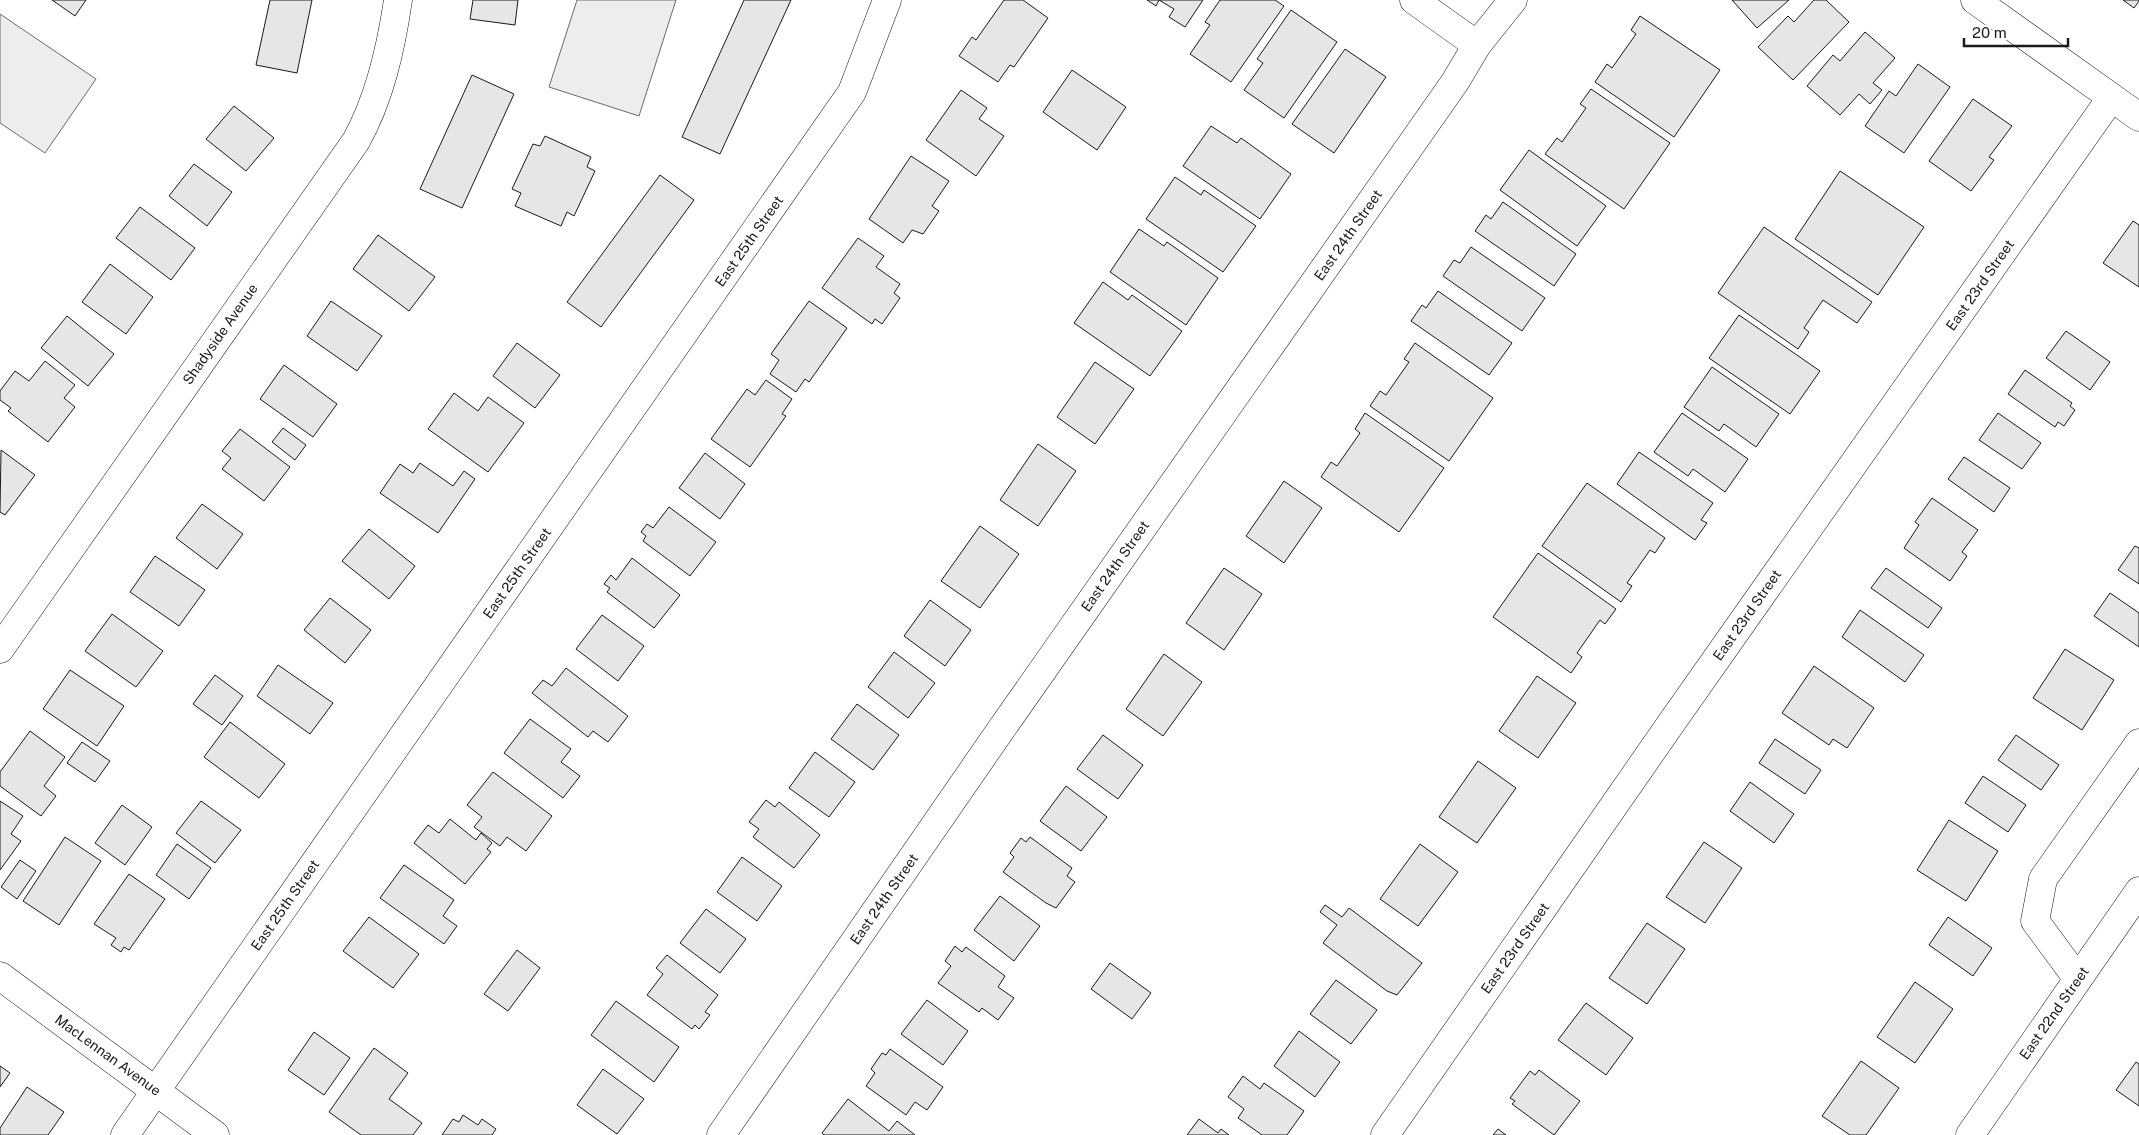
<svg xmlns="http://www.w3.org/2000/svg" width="2139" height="1135" viewBox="0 0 2139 1135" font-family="'Public Sans',sans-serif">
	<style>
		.built { fill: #ededed; stroke: #6a6a6a }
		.building { fill: #e6e6e6; stroke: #1a1a1a }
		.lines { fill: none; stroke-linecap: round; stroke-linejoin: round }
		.minor-casing { stroke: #1a1a1a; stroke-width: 29 }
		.minor { stroke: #fff; stroke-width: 28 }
		.labels { text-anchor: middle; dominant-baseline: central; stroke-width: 4; stroke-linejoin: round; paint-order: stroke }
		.street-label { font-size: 14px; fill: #1a1a1a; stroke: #fff }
	</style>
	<rect width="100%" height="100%" fill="#fff"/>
	<g class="built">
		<polygon points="577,0 676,0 639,116 549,87"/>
		<polygon points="0,14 96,79 45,153 0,123"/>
	</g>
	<g class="building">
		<polygon points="52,0 86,0 75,16"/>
		<polygon points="270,0 312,0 297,73 256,65"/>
		<polygon points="473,0 518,0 515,25 470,19"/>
		<polygon points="744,0 791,0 720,154 682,137"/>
		<polygon points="1004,0 1023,0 1048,18 1014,67 1010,65 998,82 959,56 972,37 976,40"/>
		<polygon points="1147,0 1203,0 1185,27 1169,17 1174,9 1159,0 1156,6"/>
		<polygon points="1220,0 1275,0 1284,6 1231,82 1190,54 1210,25 1205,22"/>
		<polygon points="1732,0 1789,0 1757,28"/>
		<polygon points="1814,0 1826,0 1849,22 1793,80 1758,47 1788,16 1794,22"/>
		<polygon points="2123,0 2139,0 2139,1 2134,8"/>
		<polygon points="1291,10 1337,42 1284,118 1244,90 1263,63 1257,59"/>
		<polygon points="1640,16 1720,70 1674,137 1595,82 1607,64 1612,68 1636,34 1631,30"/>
		<polygon points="1865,32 1895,58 1873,83 1882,90 1870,104 1859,94 1840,115 1807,86 1833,55 1840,61"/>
		<polygon points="1345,49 1386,77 1334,153 1292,124"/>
		<polygon points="1918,64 1950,87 1904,153 1865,126 1889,91 1896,96"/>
		<polygon points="1072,70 1126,107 1097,150 1043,112"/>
		<polygon points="472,75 514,94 462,208 420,189"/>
		<polygon points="1591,89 1670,143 1624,209 1545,154 1557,138 1562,142 1586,108 1580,104"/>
		<polygon points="961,90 987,108 979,119 1004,136 976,176 926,140"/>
		<polygon points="1973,99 2012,126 1989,157 1994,160 1971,191 1929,161"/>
		<polygon points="234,106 274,138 246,171 206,139"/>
		<polygon points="1211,126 1237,143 1241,138 1291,174 1260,219 1183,166"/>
		<polygon points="545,136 591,157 587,167 595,171 574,216 567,212 561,226 515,206 521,193 512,189 533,144 540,146"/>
		<polygon points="1529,150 1606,206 1577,246 1500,190"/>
		<polygon points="911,156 949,181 932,206 939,211 923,234 912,230 903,243 869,219"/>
		<polygon points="194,164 232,192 207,226 169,196"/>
		<polygon points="1840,171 1924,227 1878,295 1795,239"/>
		<polygon points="660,175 694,200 601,327 567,302"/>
		<polygon points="1175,177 1201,195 1204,190 1256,226 1223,272 1146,219"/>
		<polygon points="1503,202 1576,254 1554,286 1475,231 1486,215 1491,219"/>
		<polygon points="140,207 195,248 171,280 116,238"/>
		<polygon points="2133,221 2139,225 2139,287 2103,263"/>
		<polygon points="1764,227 1872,302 1857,323 1823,300 1804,328 1809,332 1798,349 1718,293"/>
		<polygon points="1139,229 1164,246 1167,242 1218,278 1186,325 1110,272"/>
		<polygon points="378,235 435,277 409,311 353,269"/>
		<polygon points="858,238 884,256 876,267 900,284 894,293 900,298 882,324 875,319 872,324 822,288"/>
		<polygon points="1471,247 1545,298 1522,331 1443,276 1454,260 1460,263"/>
		<polygon points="110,264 153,297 126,334 82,302"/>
		<polygon points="1103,282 1128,300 1132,295 1182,331 1150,376 1074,323"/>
		<polygon points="1438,291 1512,343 1489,375 1411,321 1422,305 1426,308"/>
		<polygon points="331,301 382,336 357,371 307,336"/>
		<polygon points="809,301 847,328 809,382 805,379 796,392 770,374 779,360 771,354"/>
		<polygon points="1739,315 1820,371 1790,414 1709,358"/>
		<polygon points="67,316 114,354 88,386 41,348"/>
		<polygon points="2066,331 2110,362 2090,390 2046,358"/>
		<polygon points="517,343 560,375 535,408 493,376"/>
		<polygon points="1415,343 1493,398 1449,461 1370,406 1380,391 1386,395 1409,362 1404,359"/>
		<polygon points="45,361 75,385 64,398 75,407 48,442 8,411 11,408 0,400 0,391 15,371 29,381"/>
		<polygon points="1095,362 1134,389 1095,444 1057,417"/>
		<polygon points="284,365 337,404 313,437 260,399"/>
		<polygon points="1712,367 1779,414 1756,447 1724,424 1719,431 1684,407"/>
		<polygon points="2025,370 2072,403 2070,406 2075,410 2064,426 2058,422 2055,427 2008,394"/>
		<polygon points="766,380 792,399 782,414 786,416 750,467 711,439 747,389 755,395"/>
		<polygon points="454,393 478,411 488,397 524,423 488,472 428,429"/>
		<polygon points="1365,413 1444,468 1399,532 1321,477 1331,462 1337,466 1360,433 1355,429"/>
		<polygon points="1682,413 1748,459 1725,492 1693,469 1688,476 1654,452"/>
		<polygon points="1998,413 2041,443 2022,469 1979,440"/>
		<polygon points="283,428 306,445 295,460 272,442"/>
		<polygon points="240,429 290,467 264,501 222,469 231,458 222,451"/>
		<polygon points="1038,444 1076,471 1038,526 1000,500"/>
		<polygon points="1,450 35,475 5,515 0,512"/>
		<polygon points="1639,452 1713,503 1701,520 1707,523 1695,540 1617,484"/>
		<polygon points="705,453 745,484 720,519 679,488"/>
		<polygon points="1964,457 2010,488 1994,512 1948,479"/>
		<polygon points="420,463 453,486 464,471 475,479 438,533 380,493 400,464 413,473"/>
		<polygon points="1284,481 1322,508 1284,563 1246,536"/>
		<polygon points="1587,483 1665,538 1655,553 1650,550 1627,583 1632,586 1621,602 1542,546"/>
		<polygon points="1932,498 1978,530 1962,552 1967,556 1950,581 1904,548 1919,525 1915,522"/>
		<polygon points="202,504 243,534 217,569 176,538"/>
		<polygon points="669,507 716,542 690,576 643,541 646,536 641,532 647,524 653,528"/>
		<polygon points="980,526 1019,554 980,608 941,581"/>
		<polygon points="369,529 415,566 389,599 342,561"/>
		<polygon points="2135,546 2139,548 2139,584 2118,570"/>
		<polygon points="1538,553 1616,609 1605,624 1600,620 1577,653 1582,657 1571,673 1493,617"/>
		<polygon points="155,556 205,590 179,626 130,592"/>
		<polygon points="632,558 680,595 654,628 607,592 610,588 604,584 611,575 616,580"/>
		<polygon points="1224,568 1262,594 1224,650 1186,623"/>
		<polygon points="1886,568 1942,608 1928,628 1871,588"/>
		<polygon points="2110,593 2139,613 2139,647 2094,616"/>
		<polygon points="330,598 371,630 345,663 304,630"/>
		<polygon points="930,600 971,630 945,666 904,636"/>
		<polygon points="1860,610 1924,655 1905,682 1842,637"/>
		<polygon points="112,614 163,651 136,687 85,651"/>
		<polygon points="602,615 644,646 618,681 576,649"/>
		<polygon points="2065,649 2114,680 2082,730 2033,698"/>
		<polygon points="894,652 935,683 908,718 868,687"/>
		<polygon points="1164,654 1202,682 1163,736 1126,709"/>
		<polygon points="278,665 333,703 310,734 257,696"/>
		<polygon points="1814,666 1874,708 1847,748 1833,739 1829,745 1782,713"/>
		<polygon points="566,668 628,716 608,742 593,731 588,737 532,693 543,680 552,686"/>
		<polygon points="70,670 124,706 97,746 43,709"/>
		<polygon points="215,675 243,696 222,725 193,704"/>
		<polygon points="1537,676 1576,703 1538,758 1499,731"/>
		<polygon points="857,704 899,735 873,770 831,739"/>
		<polygon points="530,719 571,749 561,762 580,776 563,798 504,753"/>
		<polygon points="230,722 285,764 259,798 204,757"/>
		<polygon points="30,731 65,757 44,786 56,796 41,816 0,786 0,772"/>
		<polygon points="1103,735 1143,765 1118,799 1077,769"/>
		<polygon points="2016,735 2059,765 2041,790 1998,760"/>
		<polygon points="1775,739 1821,770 1805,794 1759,763"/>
		<polygon points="82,742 110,761 95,782 67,763"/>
		<polygon points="815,752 855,782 829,817 789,788"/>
		<polygon points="1478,761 1516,788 1477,843 1439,817"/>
		<polygon points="493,772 552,816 526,851 507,837 500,846 474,827 482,817 467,805"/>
		<polygon points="1983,776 2026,805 2008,832 1965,803"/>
		<polygon points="1750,782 1794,814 1774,843 1730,811"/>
		<polygon points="1066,786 1107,817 1081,851 1040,821"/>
		<polygon points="766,800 775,807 779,802 820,835 794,868 753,837 759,829 749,822"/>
		<polygon points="0,801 23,816 11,834 21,841 0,870"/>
		<polygon points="201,801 241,830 215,863 176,833"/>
		<polygon points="122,805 152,827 125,865 95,843"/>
		<polygon points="450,819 476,840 481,833 492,843 487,849 491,852 465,884 414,843 428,825 439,833"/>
		<polygon points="1949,820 1998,851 1966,901 1917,870"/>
		<polygon points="65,837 101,861 59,925 23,901"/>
		<polygon points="1030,837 1072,868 1067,876 1075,882 1056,908 1046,903 1003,872 1014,857 1010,853 1021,838 1026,842"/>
		<polygon points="1704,842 1742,868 1705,923 1666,897"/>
		<polygon points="177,844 211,868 189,899 156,875"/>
		<polygon points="1420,844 1458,872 1418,926 1380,899"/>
		<polygon points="742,857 782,886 757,921 717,892"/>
		<polygon points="20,860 36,871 17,899 1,887"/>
		<polygon points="404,865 454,900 443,916 457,926 444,944 380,898"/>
		<polygon points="129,874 165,899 129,950 124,947 121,952 111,945 116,938 94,924"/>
		<polygon points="1000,896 1040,926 1014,961 974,930"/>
		<polygon points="1325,905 1342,917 1349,908 1422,963 1397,995 1387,991 1323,943 1337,925 1320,912"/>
		<polygon points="706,909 746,939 720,973 680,943"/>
		<polygon points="369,917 419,954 393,988 343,951"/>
		<polygon points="1948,917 1992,948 1973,976 1929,945"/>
		<polygon points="1647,923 1685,949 1647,1004 1609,978"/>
		<polygon points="955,946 962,952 966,947 1005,976 998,987 1014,998 998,1020 982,1008 979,1012 938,983 951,966 945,961"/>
		<polygon points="517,950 540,968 508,1011 484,994"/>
		<polygon points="667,955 718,995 705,1012 710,1015 699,1029 695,1025 692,1029 647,995 663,974 656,968"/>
		<polygon points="1110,963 1151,993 1132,1019 1091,989"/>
		<polygon points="1336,980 1377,1010 1351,1044 1310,1014"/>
		<polygon points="1915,982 1953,1009 1915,1063 1877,1037"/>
		<polygon points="927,1000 968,1031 943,1065 901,1034"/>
		<polygon points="616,1001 679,1047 654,1082 591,1035"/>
		<polygon points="1586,1003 1633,1038 1606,1075 1558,1040"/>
		<polygon points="1299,1031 1340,1062 1315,1097 1274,1066"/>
		<polygon points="314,1032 350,1058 324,1095 288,1070"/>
		<polygon points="374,1048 408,1073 389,1099 422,1123 413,1135 361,1135 329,1112"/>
		<polygon points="890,1049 943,1087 927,1110 915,1102 906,1115 866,1086 875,1073 871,1069 882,1053 886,1055"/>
		<polygon points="1861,1061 1899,1088 1866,1135 1850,1135 1822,1116"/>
		<polygon points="2136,1062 2139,1064 2139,1106 2116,1090"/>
		<polygon points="0,1066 10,1073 0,1087"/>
		<polygon points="603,1069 644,1099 617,1134 577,1105"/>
		<polygon points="1539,1070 1580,1101 1554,1135 1512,1104 1515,1101 1510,1098 1530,1071 1535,1075"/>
		<polygon points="1243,1076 1260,1089 1264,1083 1304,1111 1287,1135 1262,1135 1238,1118 1244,1109 1228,1097"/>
		<polygon points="27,1087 64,1112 48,1135 0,1135 0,1128"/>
		<polygon points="848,1099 889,1131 897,1121 915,1135 824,1135 822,1133"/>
		<polygon points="463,1115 478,1125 482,1119 496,1129 492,1135 442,1135 453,1119 459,1122"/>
		<polygon points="1199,1119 1218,1133 1221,1129 1229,1135 1187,1135"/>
		<polygon points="1498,1129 1506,1135 1493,1135"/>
	</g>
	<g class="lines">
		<g class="minor-casing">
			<g id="minor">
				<polyline points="1414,0 1477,45"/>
				<polyline points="1975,0 2139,117"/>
				<path d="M0 649 356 141C380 98 391 48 398 0"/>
				<polyline points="0,976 215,1135"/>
				<polyline points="2077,978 2035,921 2043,879 2139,743"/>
				<polyline points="125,1135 852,92 887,0"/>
				<polyline points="721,1135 1000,731 1455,82 1477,45 1513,0"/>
				<polyline points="1385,1135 1672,722 2111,98"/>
				<polyline points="1970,1135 2139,891"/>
			</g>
		</g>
		<use href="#minor" class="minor"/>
	</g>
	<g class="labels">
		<g class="street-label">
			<text transform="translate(1348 235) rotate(-55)">East 24th Street</text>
			<text transform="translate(749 241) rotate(-55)">East 25th Street</text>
			<text transform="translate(1980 285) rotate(-55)">East 23rd Street</text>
			<text transform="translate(220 334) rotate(-55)">Shadyside Avenue</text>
			<text transform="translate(1115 566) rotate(-55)">East 24th Street</text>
			<text transform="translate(517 573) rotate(-55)">East 25th Street</text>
			<text transform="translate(1747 615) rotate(-55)">East 23rd Street</text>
			<text transform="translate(884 899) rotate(-55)">East 24th Street</text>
			<text transform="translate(285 905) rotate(-55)">East 25th Street</text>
			<text transform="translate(1515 948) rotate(-55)">East 23rd Street</text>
			<text transform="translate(2054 1013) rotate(-55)">East 22nd Street</text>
			<text transform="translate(108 1055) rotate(36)">MacLennan Avenue</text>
		</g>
	</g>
	<path d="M1964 38v8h104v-8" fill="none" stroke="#1a1a1a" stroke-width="2.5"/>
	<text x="1972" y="38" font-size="15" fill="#1a1a1a" stroke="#ffffff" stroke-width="4" paint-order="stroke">20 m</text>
</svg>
